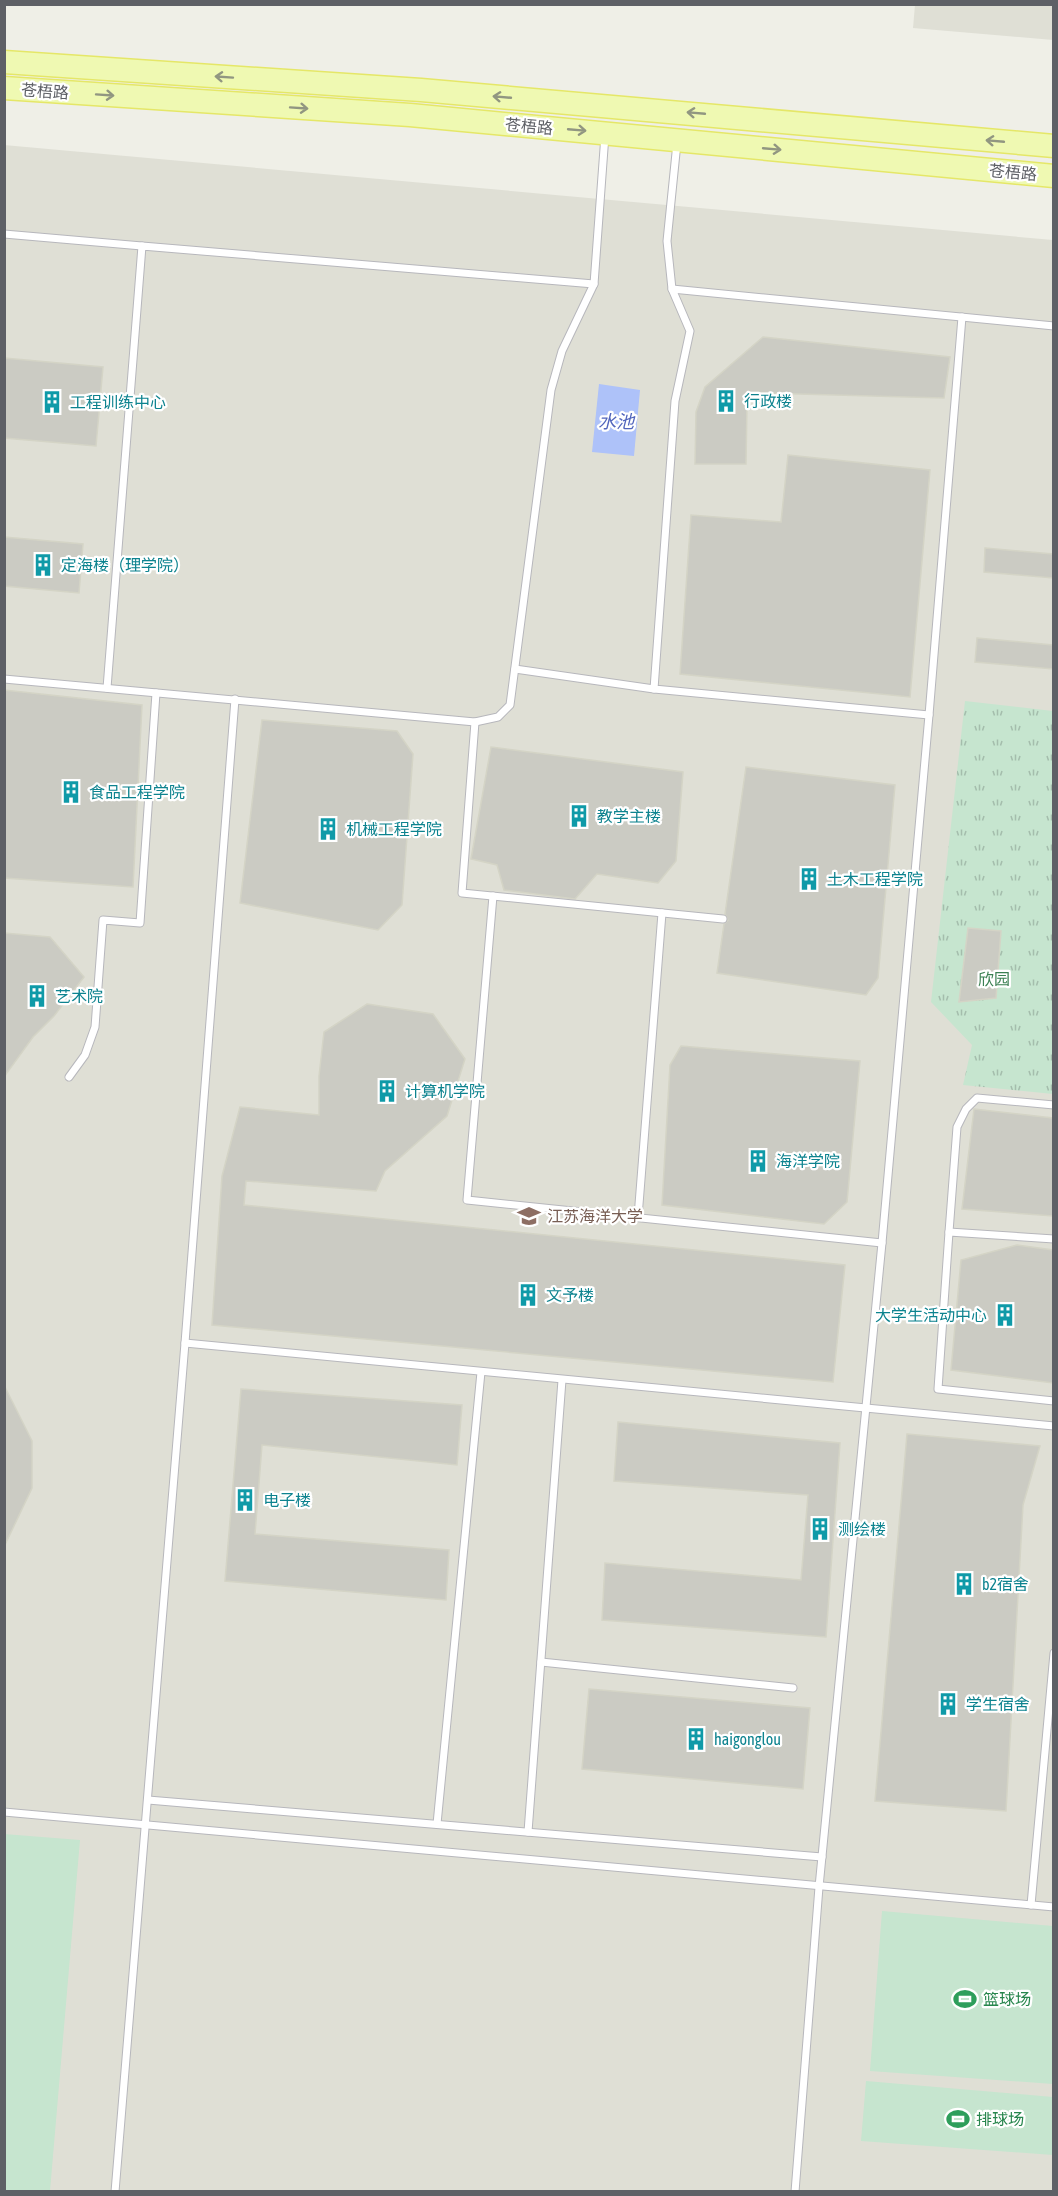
<svg xmlns="http://www.w3.org/2000/svg" width="1058" height="2196" viewBox="0 0 1058 2196" font-family="'Asap Condensed','Noto Sans SC',sans-serif">
	<style>
		.education { fill: #dfdfd5 }
		.grass { fill: url(#grass-tufts) }
		.pitch { fill: #c6e5cf }
		.water { fill: #aec2f9 }
		.building { fill: #cbcbc3; stroke: #d4d4c6; stroke-width: 1.5 }
		.lines { fill: none; stroke-linecap: round; stroke-linejoin: round }
		.lane-casing { stroke: #b7b7bc; stroke-width: 9 }
		.primary-casing { stroke: #e5e768; stroke-width: 25 }
		.lane { stroke: #fff; stroke-width: 7 }
		.primary { stroke: #eff9b2; stroke-width: 22 }
		.oneway { stroke: #919681 }
		.labels { text-anchor: middle; dominant-baseline: central; stroke-width: 4.5; stroke-linejoin: round; paint-order: stroke }
		.street-label { font-size: 16px; fill: #5e6066; stroke: #fff }
		.culture-label { font-size: 16px; fill: #0d838f; stroke: #fff; text-anchor: start }
		.park-label { font-size: 16px; fill: #3b8053; stroke: #fff }
		.education-label { font-size: 16px; fill: #785e54; stroke: #fff; text-anchor: start }
		.leisure-label { font-size: 16px; fill: #27864d; stroke: #fff; text-anchor: start }
		.water-label { font-size: 18px; font-style: italic; fill: #5165bc; stroke: #fff }
	</style>
	<defs>
		<pattern id="grass-tufts" width="24" height="20" patternUnits="userSpaceOnUse" patternTransform="scale(1.5)"><rect width="24" height="20" fill="#c6e5cf"/><path d="M3 7l-1-3M5 7V3M7 7l1-3M15 17l-1-3M17 17v-4M19 17l1-3" fill="none" stroke="#a4bdac"/></pattern>
	</defs>
	<rect width="100%" height="100%" fill="#efefe7"/>
	<g class="education">
		<polygon points="915,5 1053,5 1053,40 913,28"/>
		<polygon points="4,145 1053,240 1053,2191 5,2191"/>
	</g>
	<polygon class="grass" points="965,701 1053,711 1053,1094 963,1085 972,1045 931,1002"/>
	<g class="pitch">
		<polygon points="4,1834 80,1840 50,2191 5,2191"/>
		<polygon points="882,1911 1053,1926 1053,2084 870,2071"/>
		<polygon points="866,2081 1053,2097 1053,2155 861,2141"/>
	</g>
	<polygon class="water" points="599,384 640,390 634,456 592,452"/>
	<g class="building">
		<polygon points="763,337 950,357 944,398 762,393 747,403 746,464 695,464 696,412 705,387"/>
		<polygon points="4,358 103,367 96,446 4,438"/>
		<polygon points="788,455 930,470 910,697 680,674 691,515 781,522"/>
		<polygon points="4,537 83,544 79,593 4,586"/>
		<polygon points="985,548 1053,554 1053,578 984,572"/>
		<polygon points="977,638 1053,645 1053,669 975,662"/>
		<polygon points="4,690 142,705 133,887 4,878"/>
		<polygon points="262,720 397,731 413,754 402,905 378,930 240,903"/>
		<polygon points="491,747 683,772 676,861 658,883 597,874 575,899 504,890 497,865 471,859"/>
		<polygon points="746,767 895,785 878,978 866,995 717,973 724,924 728,920 725,914"/>
		<polygon points="968,928 1001,931 996,998 959,1002"/>
		<polygon points="4,933 50,937 84,977 54,1016 33,1037 4,1077"/>
		<polygon points="367,1004 433,1014 465,1059 447,1116 385,1171 376,1191 246,1181 244,1205 845,1265 833,1382 212,1325 222,1176 240,1107 319,1115 319,1076 324,1032"/>
		<polygon points="681,1046 860,1061 847,1202 824,1224 662,1205 670,1065"/>
		<polygon points="974,1109 1053,1118 1053,1216 962,1209"/>
		<polygon points="1017,1245 1053,1250 1053,1383 951,1370 961,1260"/>
		<polygon points="4,1385 32,1441 32,1488 4,1547"/>
		<polygon points="241,1389 462,1405 457,1465 262,1445 255,1534 449,1550 446,1600 225,1581"/>
		<polygon points="618,1422 840,1443 826,1637 602,1620 605,1563 801,1580 808,1495 614,1481"/>
		<polygon points="907,1434 1040,1446 1023,1505 1006,1811 875,1801"/>
		<polygon points="589,1689 810,1708 803,1789 582,1769"/>
	</g>
	<g class="lines">
		<g class="lane-casing">
			<g id="lane">
				<polyline points="677,143 667,241 672,289 690,331 675,401 654,689 929,715"/>
				<polyline points="4,234 142,246"/>
				<polyline points="672,289 1054,326"/>
				<polyline points="515,669 654,689"/>
				<polyline points="4,679 475,722 498,717 510,705 551,390 562,351 594,284 605,135"/>
				<polyline points="107,688 142,246 594,284"/>
				<polyline points="475,722 462,893 723,919"/>
				<polyline points="493,896 467,1200 882,1243"/>
				<polyline points="69,1077 85,1055 95,1027 103,920 140,923 156,693"/>
				<polyline points="638,1217 662,913"/>
				<polyline points="949,1232 957,1127 966,1109 977,1098 1054,1105"/>
				<polyline points="1054,1239 949,1232 938,1389 1054,1401"/>
				<polyline points="185,1343 1054,1426"/>
				<polyline points="541,1662 793,1688"/>
				<polyline points="148,1800 822,1857"/>
				<polyline points="4,1812 1054,1907"/>
				<polyline points="437,1824 481,1372"/>
				<polyline points="528,1832 562,1380"/>
				<polyline points="1031,1905 1054,1653"/>
				<polyline points="115,2192 185,1343 235,699"/>
				<polyline points="795,2192 819,1887 882,1243 929,715 962,317"/>
			</g>
		</g>
		<g class="primary-casing">
			<g id="primary">
				<polyline points="4,62 421,90 1054,146"/>
				<polyline points="4,88 410,115 1054,176"/>
			</g>
		</g>
		<use href="#lane" class="lane"/>
		<use href="#primary" class="primary"/>
	</g>
	<defs><path id="oneway-shaft" d="M-6 0H5M1.5-3L5.5 0L1.5 3" fill="none" stroke-width="1.6" stroke-linecap="round" stroke-linejoin="round" transform="scale(1.5)"/></defs>
	<g class="oneway">
		<use href="#oneway-shaft" transform="translate(224 77) rotate(-176)"/>
		<use href="#oneway-shaft" transform="translate(105 95) rotate(4)"/>
		<use href="#oneway-shaft" transform="translate(502 97) rotate(-175)"/>
		<use href="#oneway-shaft" transform="translate(299 108) rotate(4)"/>
		<use href="#oneway-shaft" transform="translate(696 113) rotate(-175)"/>
		<use href="#oneway-shaft" transform="translate(577 130) rotate(5)"/>
		<use href="#oneway-shaft" transform="translate(995 141) rotate(-175)"/>
		<use href="#oneway-shaft" transform="translate(772 149) rotate(5)"/>
	</g>
	<defs>
		<g id="building-bare" transform="scale(1.8)"><path d="M-4-6H4V6H1V3H-1V6H-4ZM-2.5-4.3h1.7v1.8h-1.7ZM.8-4.3h1.7v1.8H.8ZM-2.5-1h1.7V.8h-1.7ZM.8-1h1.7V.8H.8Z" fill="#0f9aa8" stroke="#fff" stroke-width="2.5" paint-order="stroke"/></g>
		<g id="university-bare" transform="scale(1.8)"><path d="M0-5L7-2L0 1L-7-2ZM-4 1L0 2.5L4 1V4Q0 6-4 4Z" fill="#8d6e63" stroke="#fff" stroke-width="2.5" paint-order="stroke"/></g>
		<g id="stadium-bare" transform="scale(1.8)"><path d="M0-5a6.5 5 0 1 0 0 10a6.5 5 0 1 0 0-10ZM-3.5-1.8h7v3.6h-7Z" fill="#2e9e5b" stroke="#fff" stroke-width="2.5" paint-order="stroke"/></g>
	</defs>
	<g fill-rule="evenodd">
		<use href="#building-bare" x="726" y="401"/>
		<use href="#building-bare" x="52" y="402"/>
		<use href="#building-bare" x="43" y="565"/>
		<use href="#building-bare" x="71" y="792"/>
		<use href="#building-bare" x="579" y="816"/>
		<use href="#building-bare" x="328" y="829"/>
		<use href="#building-bare" x="809" y="879"/>
		<use href="#building-bare" x="37" y="996"/>
		<use href="#building-bare" x="387" y="1091"/>
		<use href="#building-bare" x="758" y="1161"/>
		<use href="#university-bare" x="529" y="1216"/>
		<use href="#building-bare" x="528" y="1295"/>
		<use href="#building-bare" x="1005" y="1315"/>
		<use href="#building-bare" x="245" y="1500"/>
		<use href="#building-bare" x="820" y="1529"/>
		<use href="#building-bare" x="964" y="1584"/>
		<use href="#building-bare" x="948" y="1704"/>
		<use href="#building-bare" x="696" y="1739"/>
		<use href="#stadium-bare" x="965" y="1999"/>
		<use href="#stadium-bare" x="958" y="2119"/>
	</g>
	<g class="labels">
		<g class="street-label">
			<text transform="translate(45 91) rotate(4)">苍梧路</text>
			<text transform="translate(529 126) rotate(5)">苍梧路</text>
			<text transform="translate(1013 172) rotate(5)">苍梧路</text>
		</g>
		<g class="culture-label">
			<text x="744" y="401">行政楼</text>
			<text x="70" y="402">工程训练中心</text>
			<text x="61" y="565">定海楼（理学院）</text>
			<text x="89" y="792">食品工程学院</text>
			<text x="597" y="816">教学主楼</text>
			<text x="346" y="829">机械工程学院</text>
			<text x="827" y="879">土木工程学院</text>
			<text x="55" y="996">艺术院</text>
			<text x="405" y="1091">计算机学院</text>
			<text x="776" y="1161">海洋学院</text>
			<text x="546" y="1295">文予楼</text>
			<text x="987" y="1315" text-anchor="end">大学生活动中心</text>
			<text x="263" y="1500">电子楼</text>
			<text x="838" y="1529">测绘楼</text>
			<text x="982" y="1584">b2宿舍</text>
			<text x="966" y="1704">学生宿舍</text>
			<text x="714" y="1739">haigonglou</text>
		</g>
		<g class="park-label">
			<text x="994" y="979">欣园</text>
		</g>
		<g class="education-label">
			<text x="547" y="1216">江苏海洋大学</text>
		</g>
		<g class="leisure-label">
			<text x="983" y="1999">篮球场</text>
			<text x="976" y="2119">排球场</text>
		</g>
		<g class="water-label">
			<text x="616" y="421">水池</text>
		</g>
	</g>
	<rect width="1058" height="2196" fill="none" stroke="#5e6066" stroke-width="12"/>
</svg>
